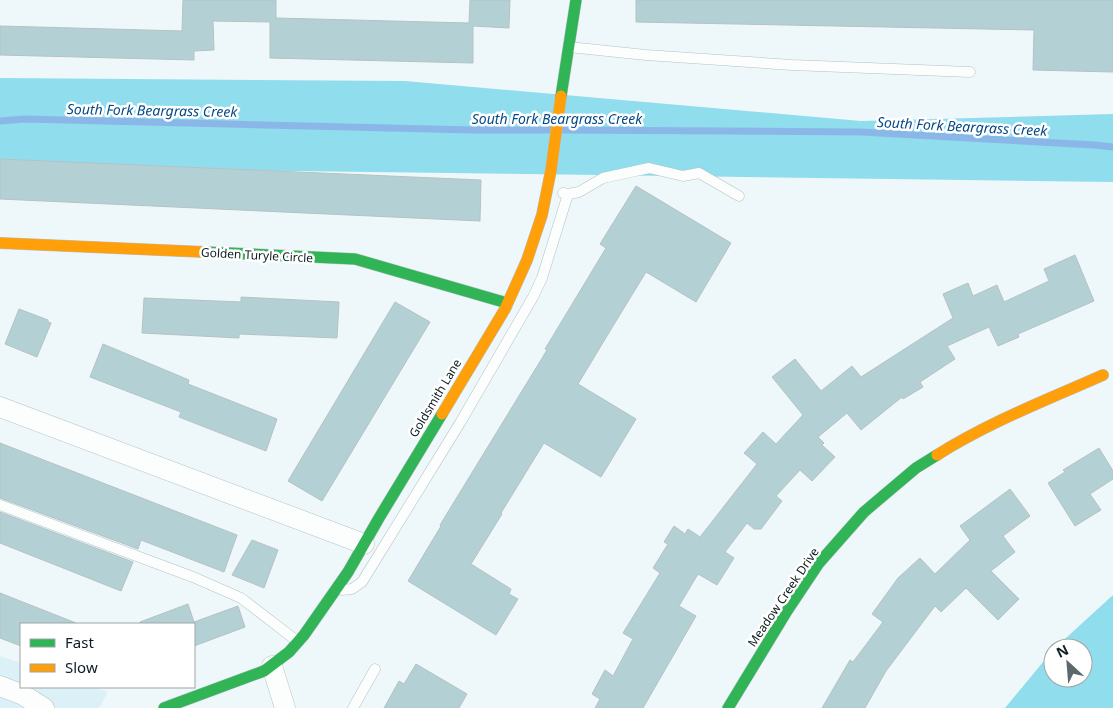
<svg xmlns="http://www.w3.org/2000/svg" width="1113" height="708" viewBox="0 0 1113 708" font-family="'Noto Sans',sans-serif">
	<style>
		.built { fill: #dbf1f7 }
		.forest { fill: #90ddee }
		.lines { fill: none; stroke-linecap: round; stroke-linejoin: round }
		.stream { stroke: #8bb7e8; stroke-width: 7 }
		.building { fill: #b3d1d4; stroke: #b5c2c4 }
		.lane-casing { stroke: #b5c2c5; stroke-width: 11 }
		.street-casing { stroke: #b5c2c5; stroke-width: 21 }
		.fast-casing { stroke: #b5c2c5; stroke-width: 12 }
		.slow-casing { stroke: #b5c2c5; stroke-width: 12 }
		.lane { stroke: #fcfefe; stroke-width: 10 }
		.street { stroke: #fcfefe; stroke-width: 20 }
		.fast { stroke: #30b455; stroke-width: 11 }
		.slow { stroke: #ff9f0a; stroke-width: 11 }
		.labels { text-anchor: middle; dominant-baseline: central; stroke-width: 5; stroke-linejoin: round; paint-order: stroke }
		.street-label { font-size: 12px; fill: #0c1d21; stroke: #fff }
		.water-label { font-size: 14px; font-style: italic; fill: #054986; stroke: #fff }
	</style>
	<rect width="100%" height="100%" fill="#eef7fa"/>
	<polygon class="built" points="0,656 21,663 21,687 93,687 108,692 99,708 0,708"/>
	<g class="forest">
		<polygon points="0,78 405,81 861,121 1113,114 1113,182 0,167"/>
		<polygon points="1113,595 1113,708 1005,708 1053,650 1053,678 1083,678 1083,648 1055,648"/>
	</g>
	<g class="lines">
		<g class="stream">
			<polyline points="0,121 25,119 472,130 551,130"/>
			<polyline points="561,130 861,132 1094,145 1113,147"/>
		</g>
	</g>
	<g class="building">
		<polygon points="183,0 276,0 276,18 469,23 470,0 510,0 509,28 473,26 473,63 270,58 270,22 213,21 214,50 194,51 194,60 0,55 0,26 182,31"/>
		<polygon points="636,0 1113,0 1113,72 1033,70 1034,30 636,22"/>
		<polygon points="0,159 481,180 480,221 0,199"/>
		<polygon points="636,186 731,243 696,302 646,272 613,326 578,384 636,419 601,477 544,443 501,513 502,514 471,564 511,589 509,594 518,599 496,635 408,581 441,526 440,525 547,350 545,349 606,248 600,244"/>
		<polygon points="1075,255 1094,301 1018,334 1019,337 998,346 989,327 947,346 955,359 920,382 923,387 903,399 902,397 861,430 847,413 818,437 824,443 822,445 835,457 812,481 800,470 776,496 782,501 761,529 754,529 747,523 725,552 734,558 717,585 698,574 679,606 696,616 643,708 595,708 600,699 592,694 605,670 613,676 633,639 623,633 660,573 653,568 668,544 664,542 674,526 685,534 688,529 700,537 757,464 744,453 763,432 776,444 803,415 772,377 795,359 821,391 852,366 861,377 953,318 943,294 968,283 973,296 997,285 1004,302 1049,281 1044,269"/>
		<polygon points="241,297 339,302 337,338 239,334 239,338 142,333 144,298 241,302"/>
		<polygon points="395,302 430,322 322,501 288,481"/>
		<polygon points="19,309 48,320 48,322 51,323 37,357 5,344"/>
		<polygon points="103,344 189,380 188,384 277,419 266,451 179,417 181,412 90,377"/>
		<polygon points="0,443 237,535 224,572 141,540 138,549 0,498"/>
		<polygon points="1099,448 1113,471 1113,479 1090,494 1101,510 1075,526 1048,483 1065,472 1063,470"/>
		<polygon points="1010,489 1030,516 1003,536 1015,552 991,571 1019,599 998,620 966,588 941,612 935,606 886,671 865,708 822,708 850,660 853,662 883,622 872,614 898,578 920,558 935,574 970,540 960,526"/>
		<polygon points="0,512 133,562 121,591 0,543"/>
		<polygon points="252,540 278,550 264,588 232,575"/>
		<polygon points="0,593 76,623 76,624 21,624 21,646 0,638"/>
		<polygon points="188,604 194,622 238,606 245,627 194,646 194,624 140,624 140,622"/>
		<polygon points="416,664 467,694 459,708 384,708 399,681 404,684"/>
	</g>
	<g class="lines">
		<g class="lane-casing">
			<g id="lane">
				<polyline points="569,47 646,55 792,65 970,72"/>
				<polyline points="563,193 568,194 579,192 603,178 649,168 683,176 699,173 739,196"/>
				<polyline points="0,505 193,577 241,598 297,641"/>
				<polyline points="342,590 352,589 362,582 460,423 533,297 542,278 568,194"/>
				<polyline points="353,708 375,669"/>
			</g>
		</g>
		<g class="street-casing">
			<g id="street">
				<polyline points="0,407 364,544"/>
				<polyline points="272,666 285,708"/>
				<polyline points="0,686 23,695 44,708"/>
			</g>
		</g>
		<g class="fast-casing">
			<g id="fast">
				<polyline points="561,96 576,0"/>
				<polyline points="205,252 355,259 507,303"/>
				<polyline points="164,708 264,671 289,652 304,635 348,572 379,518 442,414"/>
				<polyline points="728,708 787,611 819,563 864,512 916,468 937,455"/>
			</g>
		</g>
		<g class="slow-casing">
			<g id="slow">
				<polyline points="0,243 205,252"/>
				<polyline points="442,414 505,309 527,260 542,215 551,170 561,96"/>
				<path d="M937 455C989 422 1047 400 1103 375"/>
			</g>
		</g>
		<use href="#lane" class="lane"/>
		<use href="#street" class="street"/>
		<use href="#fast" class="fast"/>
		<use href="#slow" class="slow"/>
	</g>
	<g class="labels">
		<g class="street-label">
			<text transform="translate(257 255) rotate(3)">Golden Turyle Circle</text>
			<text transform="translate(435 398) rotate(-59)">Goldsmith Lane</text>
			<text transform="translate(783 597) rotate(-56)">Meadow Creek Drive</text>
		</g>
		<g class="water-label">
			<text transform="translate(152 110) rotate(1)">South Fork Beargrass Creek</text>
			<text x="557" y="118">South Fork Beargrass Creek</text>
			<text transform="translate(962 126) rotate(3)">South Fork Beargrass Creek</text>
		</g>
	</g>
	<rect x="20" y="623" width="175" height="65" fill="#ffffff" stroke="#9ea5a6"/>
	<rect x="30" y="639" width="25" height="8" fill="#30b455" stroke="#9ea5a6"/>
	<text x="65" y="648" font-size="15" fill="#0c1d21">Fast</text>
	<rect x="30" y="664" width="25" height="8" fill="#ff9f0a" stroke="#9ea5a6"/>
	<text x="65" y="673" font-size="15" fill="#0c1d21">Slow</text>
	<g transform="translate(1068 663) rotate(334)"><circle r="24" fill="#ffffff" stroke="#9ea5a6"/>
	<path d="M0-4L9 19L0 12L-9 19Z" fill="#5b696d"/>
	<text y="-8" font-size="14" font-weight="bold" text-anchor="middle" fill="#0c1d21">N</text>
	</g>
</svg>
